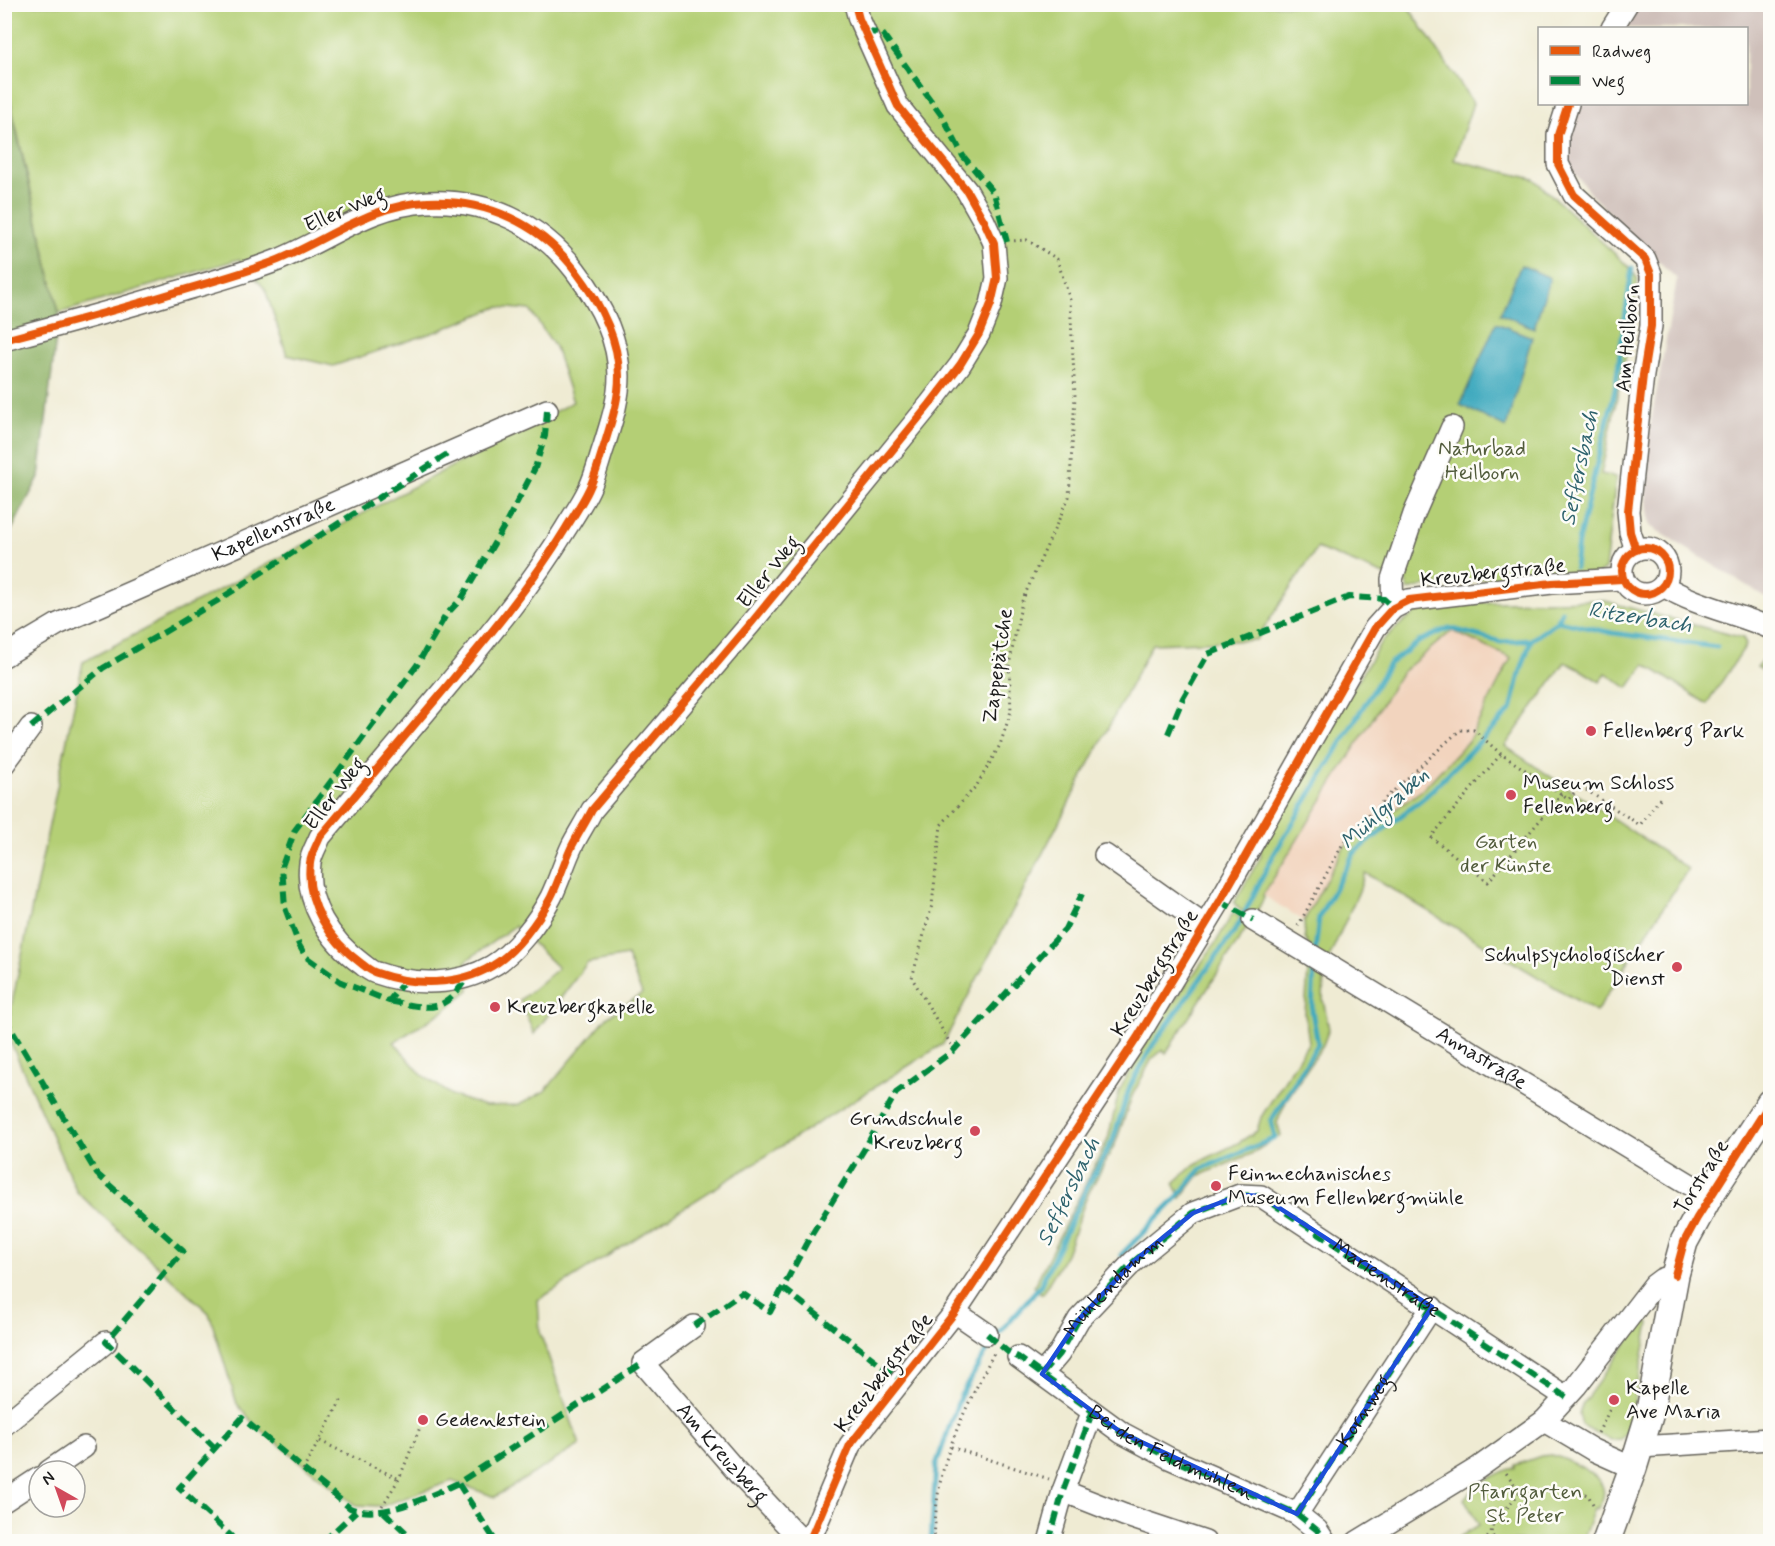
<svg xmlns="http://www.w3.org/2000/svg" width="1775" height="1546" viewBox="0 0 1775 1546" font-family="Mynerve,sans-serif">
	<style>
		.built { fill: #f2d4be }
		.industrial { fill: #cfc0ba }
		.green { fill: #b4cf74; stroke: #687648; stroke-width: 1.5; fill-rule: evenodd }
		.forest { fill: #8fb266; stroke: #566741; stroke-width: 1.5 }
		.water { fill: #3ea9be; stroke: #2d626d; stroke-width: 1.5 }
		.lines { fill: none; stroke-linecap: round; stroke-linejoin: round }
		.stream { stroke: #3ea9be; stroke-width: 5 }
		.minor-casing { stroke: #66645c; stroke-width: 24 }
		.major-casing { stroke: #66645c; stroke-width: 30 }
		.path { stroke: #66645c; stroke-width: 3; stroke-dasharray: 1.5 4.5; stroke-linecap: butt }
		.minor { stroke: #fff; stroke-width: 21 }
		.major { stroke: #fff; stroke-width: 27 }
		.quiet { stroke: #00873e; stroke-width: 6; stroke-dasharray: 12 6; stroke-linecap: butt }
		.cycleway-casing { stroke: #fdfcf7; stroke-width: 11 }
		.cycleway { stroke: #e8590c; stroke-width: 8 }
		.marked { fill: none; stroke: #1d4ed8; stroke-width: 4.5; stroke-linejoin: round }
		.poi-dot { fill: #d1495b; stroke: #fdfcf7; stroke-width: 2 }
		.labels { text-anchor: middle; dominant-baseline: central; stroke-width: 5; stroke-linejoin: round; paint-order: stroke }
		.street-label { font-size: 21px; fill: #1c1c1c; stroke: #fdfcf7 }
		.park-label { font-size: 21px; fill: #515b3b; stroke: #fdfcf7 }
		.poi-label { font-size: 21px; fill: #1c1c1c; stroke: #fdfcf7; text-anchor: start }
		.water-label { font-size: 22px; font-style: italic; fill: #2d626d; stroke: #fdfcf7 }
	</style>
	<rect width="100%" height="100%" fill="#fdfcf7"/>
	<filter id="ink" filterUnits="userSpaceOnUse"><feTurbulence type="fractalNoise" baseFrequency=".0167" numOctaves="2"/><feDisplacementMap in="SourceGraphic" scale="12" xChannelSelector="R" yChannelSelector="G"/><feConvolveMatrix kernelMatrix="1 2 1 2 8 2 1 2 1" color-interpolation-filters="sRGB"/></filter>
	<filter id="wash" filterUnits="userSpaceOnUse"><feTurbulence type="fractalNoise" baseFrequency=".008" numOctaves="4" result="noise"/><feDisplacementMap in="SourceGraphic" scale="24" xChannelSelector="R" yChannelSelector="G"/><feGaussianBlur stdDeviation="1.35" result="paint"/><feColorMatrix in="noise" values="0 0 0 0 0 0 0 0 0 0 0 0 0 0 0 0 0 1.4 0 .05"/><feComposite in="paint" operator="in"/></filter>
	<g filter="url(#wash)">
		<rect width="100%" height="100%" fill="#efebd3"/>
		<polygon class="built" points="1452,631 1511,658 1469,740 1422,790 1345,846 1304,921 1301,919 1263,895 1401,672"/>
		<polygon class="industrial" points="1639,5 1770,5 1770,600 1650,526 1643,466 1677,279 1595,199 1567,163 1571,122 1581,104 1746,104 1746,28 1625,28"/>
		<g class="green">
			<path d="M4 5H1407L1473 103 1454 160 1534 179 1629 267 1638 279 1625 359 1601 474 1616 477 1605 569 1595 576C1533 578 1467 574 1408 590L1405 578 1394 579 1317 548 1256 640 1152 644 943 1044 538 1300 540 1333 580 1445 495 1497 452 1481 382 1506 355 1505 255 1425 237 1404 209 1313 77 1192 6 1032 83 662 573 402 555 347 530 310 498 307 438 331 333 366 287 355 265 289 239 259 59 313 5 78ZM515 926 558 968 520 1000 534 1034 587 963 627 956 642 994 608 1016 545 1091 519 1105 485 1106 453 1096 421 1074 394 1042 444 1011 469 990 466 961Z"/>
			<polygon points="1601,600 1743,638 1746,645 1707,704 1645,664 1628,688 1606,673 1600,682 1581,670 1565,662 1505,746 1688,869 1596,1012 1365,873 1359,891 1328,960 1311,951 1305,938 1304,921 1344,847 1422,790 1469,740 1511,658 1452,631 1401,673 1263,895 1264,898 1253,918 1240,910 1234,903 1261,856 1260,844 1381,642 1403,622 1425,606 1447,603"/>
			<polygon points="1769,653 1770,653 1770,675 1757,667"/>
			<polygon points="1233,913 1250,923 1166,1053 1163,1050 1152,1059 1132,1096 1116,1142 1087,1196 1066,1254 1042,1294 1034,1286 1108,1139 1119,1091 1145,1043 1216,942"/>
			<polygon points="1308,971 1324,979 1323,1000 1329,1029 1323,1045 1287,1099 1277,1123 1281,1135 1251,1154 1198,1176 1181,1198 1174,1183 1195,1164 1238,1143 1257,1131 1261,1117 1309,1042 1305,1014"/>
			<polygon points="1643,1321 1649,1323 1629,1430 1621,1439 1610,1440 1582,1425 1579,1414 1583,1403"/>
			<path d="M1552 1455C1568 1460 1609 1475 1603 1497 1602 1501 1599 1506 1597 1510L1594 1509 1582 1541H1453L1479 1525 1464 1498C1480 1485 1495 1472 1515 1468V1465L1541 1456Z"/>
		</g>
		<polygon class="forest" points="4,78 59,313 39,477 10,533 4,533"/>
		<g class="water">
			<polygon points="1521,265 1550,278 1534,328 1500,314"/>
			<polygon points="1496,323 1532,337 1506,428 1460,405"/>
		</g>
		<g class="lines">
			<g class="stream">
				<polyline points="1575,568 1578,542 1615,389 1632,268"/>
				<polyline points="1558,621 1613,633 1717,647"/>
				<polyline points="1315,952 1319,917 1354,853 1427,795 1511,710 1521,670 1531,640"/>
				<polyline points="1121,1255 1175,1200 1201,1169 1275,1138 1271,1121 1318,1044 1312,1011 1314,964"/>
				<polyline points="931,1542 936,1465 960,1397 993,1340 1040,1286 1088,1185 1113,1140 1130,1086 1153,1045 1238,926 1273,856 1389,664 1420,641 1449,628 1501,642 1531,640 1558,621 1562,611"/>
			</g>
		</g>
	</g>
	<g filter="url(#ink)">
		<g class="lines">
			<g class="minor-casing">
				<g id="minor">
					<polyline points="1612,28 1627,4"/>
					<polyline points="1568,104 1558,135 1558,164 1574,195 1645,259 1651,274 1651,326 1643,375 1628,511 1630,532 1636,550"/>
					<path d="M4 340C61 325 117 310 173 293 208 283 245 273 278 260 329 239 372 204 428 202 486 199 540 224 575 270 598 300 619 337 619 376 619 400 611 423 604 446 599 460 596 475 589 489 583 502 574 515 566 528 529 589 483 643 437 698 398 745 359 791 320 837 317 845 311 854 310 863 305 903 330 941 362 964 366 967 371 972 377 973 414 986 458 986 492 966 515 953 539 920 551 897 559 881 564 863 572 846 578 834 586 822 592 810L752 622 930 404 960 365 979 334 991 304 997 278 994 243 984 221 967 191 898 106 859 19 855 4"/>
					<circle cx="1645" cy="571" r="23"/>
					<path d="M1664 586C1696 606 1736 613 1770 628"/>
					<polyline points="1393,608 1392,579 1414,514 1452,427"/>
					<path id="s1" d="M4 656 58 624 547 410"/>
					<polyline points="4,764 31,727"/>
					<polyline points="1105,855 1205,926"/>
					<path id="s2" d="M1253 920 1709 1196"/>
					<polyline points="955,1312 987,1334"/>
					<path id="s3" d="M694 1326 643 1363 738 1473 803 1542"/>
					<polyline points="1018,1357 1122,1433 1169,1458 1297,1514 1317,1530 1325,1542"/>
					<path id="s4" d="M1042 1374 1059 1354 1079 1319 1133 1262 1193 1213 1240 1195 1261 1196 1566 1397"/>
					<polyline points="1544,1421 1593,1450 1633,1468"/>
					<polyline points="4,1425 106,1342"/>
					<polyline points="1640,1447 1770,1439"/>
					<polyline points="49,1471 84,1447"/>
					<polyline points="1063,1491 1124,1515 1205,1542"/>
					<polyline points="4,1501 39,1478"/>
					<polyline points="1297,1514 1432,1307"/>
					<polyline points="809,1542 850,1445 955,1312 1137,1038 1220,901 1375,628 1393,608 1409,600 1552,583 1622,579"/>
					<polyline points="1049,1542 1063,1491 1092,1413"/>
					<polyline points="1357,1542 1478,1468 1544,1421 1576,1386 1654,1285 1662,1279 1675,1275"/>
				</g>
			</g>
			<g class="major-casing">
				<polyline id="major" points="1606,1542 1633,1468 1649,1416 1675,1275 1684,1242 1709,1196 1770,1103"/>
			</g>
			<g class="path">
				<polyline points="1562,794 1488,882 1431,837 1501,754 1569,799 1580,786 1640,825 1661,797"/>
				<polyline points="1298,926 1346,838 1390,794 1460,730 1474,730 1501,754"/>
				<polyline points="954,1050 912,978 932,905 941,825 977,785 1000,745 1011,711 1009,665 1022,601 1069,497 1075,396 1070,300 1057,259 1027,240 1011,241"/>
				<polyline points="1598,1433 1611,1407"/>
				<polyline points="320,1441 399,1479"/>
				<polyline points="951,1447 1049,1479"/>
				<polyline points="303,1470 343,1397"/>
				<polyline points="1520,1492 1566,1488 1588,1495 1593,1504"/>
				<polyline points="382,1506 399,1479 423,1420"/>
				<path d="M934 1542C935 1517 937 1491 944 1467 954 1429 977 1386 995 1351"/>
				<polyline points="1483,1542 1491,1534"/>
				<polyline points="1497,1542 1491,1534 1492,1526 1520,1492 1504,1470"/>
			</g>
			<use href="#minor" class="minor"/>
			<use href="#major" class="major"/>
			<g class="quiet">
				<polyline points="865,32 882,33 942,116 963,156 994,193 1007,242"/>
				<polyline points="31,727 103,668 217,601 449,453"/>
				<polyline points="1168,734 1183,698 1208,654 1349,597 1384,599 1393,608"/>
				<polyline points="1220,901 1253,920"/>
				<polyline points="405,980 389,1001 341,982 306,957 299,945 285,908 282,866 295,830 417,665 446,615 462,598 506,523 535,468 545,436 547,410"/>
				<path d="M389 1001C429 1008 443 1016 467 977"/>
				<polyline points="4,1017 97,1174 183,1251 106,1342 215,1448"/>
				<polyline points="783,1288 900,1380"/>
				<polyline points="694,1326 742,1293 770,1312 806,1244 865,1148 896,1093 954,1050 1065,929 1082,894"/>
				<path id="s5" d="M987 1334 1008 1352 1018 1357 1122 1433 1169 1458 1297 1514 1317 1530 1325 1542"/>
				<polyline points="1042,1374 1059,1354 1079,1319 1133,1262 1193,1213 1240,1195 1261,1196 1566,1397"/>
				<polyline points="458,1483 496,1542"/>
				<polyline points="384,1512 416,1542"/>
				<path id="s6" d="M1297 1514 1432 1307"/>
				<path d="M234 1542 231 1536 179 1488 242 1418 350 1508C382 1521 429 1496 458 1483L643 1363"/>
				<polyline points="323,1542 356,1511"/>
				<polyline points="1049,1542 1063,1491 1092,1413"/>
			</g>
			<g class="cycleway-casing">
				<g id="cycleway">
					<polyline points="1568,104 1558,135 1558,164 1574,195 1645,259 1651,274 1651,326 1643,375 1628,511 1630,532 1636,550"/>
					<path d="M4 340C61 325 117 310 173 293 208 283 245 273 278 260 329 239 372 204 428 202 486 199 540 224 575 270 598 300 619 337 619 376 619 400 611 423 604 446 599 460 596 475 589 489 583 502 574 515 566 528 529 589 483 643 437 698 398 745 359 791 320 837 317 845 311 854 310 863 305 903 330 941 362 964 366 967 371 972 377 973 414 986 458 986 492 966 515 953 539 920 551 897 559 881 564 863 572 846 578 834 586 822 592 810L752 622 930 404 960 365 979 334 991 304 997 278 994 243 984 221 967 191 898 106 859 19 855 4"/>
					<circle cx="1645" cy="571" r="23"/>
					<polyline points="1675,1275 1684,1242 1697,1218 1770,1103"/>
					<polyline points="809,1542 850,1445 955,1312 1137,1038 1220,901 1375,628 1393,608 1409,600 1552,583 1622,579"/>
				</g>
			</g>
			<use href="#cycleway" class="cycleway"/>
		</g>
	</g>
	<path class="marked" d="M1240 1195 1261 1196 1432 1307 1297 1514 1122 1433 1042 1374 1079 1319 1133 1262 1193 1213Z"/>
	<g class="poi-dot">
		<circle cx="1591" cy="731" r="6"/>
		<circle cx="1511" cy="795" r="6"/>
		<circle cx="1677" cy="967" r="6"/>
		<circle cx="495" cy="1007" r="6"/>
		<circle cx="975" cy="1131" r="6"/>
		<circle cx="1216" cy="1186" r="6"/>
		<circle cx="1614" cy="1400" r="6"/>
		<circle cx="423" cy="1420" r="6"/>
	</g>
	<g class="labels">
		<g class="street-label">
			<text transform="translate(345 210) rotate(-23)">Eller Weg</text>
			<text transform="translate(1628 338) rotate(-85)">Am Heilborn</text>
			<text stroke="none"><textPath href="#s1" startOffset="298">Kapellenstraße</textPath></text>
			<text transform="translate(769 572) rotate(-51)">Eller Weg</text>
			<text transform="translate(1493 573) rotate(-6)">Kreuzbergstraße</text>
			<text transform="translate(998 666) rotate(-82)">Zappepätche</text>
			<text transform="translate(335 794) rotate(-52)">Eller Weg</text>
			<text transform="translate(1155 973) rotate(-58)">Kreuzbergstraße</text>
			<text stroke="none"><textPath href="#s2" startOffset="267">Annastraße</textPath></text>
			<text transform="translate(1702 1177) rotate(-58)">Torstraße</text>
			<text stroke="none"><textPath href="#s4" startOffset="444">Marienstraße</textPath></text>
			<text stroke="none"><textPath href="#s4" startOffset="114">Mühlendamm</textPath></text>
			<text transform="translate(884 1373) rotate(-52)">Kreuzbergstraße</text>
			<text stroke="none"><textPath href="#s6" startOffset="123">Kornweg</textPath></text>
			<text stroke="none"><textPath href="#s5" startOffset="220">Bei den Feldmühlen</textPath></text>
			<text stroke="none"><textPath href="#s3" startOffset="183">Am Kreuzberg</textPath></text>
		</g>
		<g class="park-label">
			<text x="1482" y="449">Naturbad<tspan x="1482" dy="24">Heilborn</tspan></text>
			<text x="1506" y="842">Garten<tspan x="1506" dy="24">der Künste</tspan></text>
			<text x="1525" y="1492">Pfarrgarten<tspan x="1525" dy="24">St. Peter</tspan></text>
		</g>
		<g class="poi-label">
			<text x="1603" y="731">Fellenberg Park</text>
			<text x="1523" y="783">Museum Schloss<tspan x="1523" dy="24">Fellenberg</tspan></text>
			<text x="1665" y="955" text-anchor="end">Schulpsychologischer<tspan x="1665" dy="24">Dienst</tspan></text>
			<text x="507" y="1007">Kreuzbergkapelle</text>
			<text x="963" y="1119" text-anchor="end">Grundschule<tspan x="963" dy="24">Kreuzberg</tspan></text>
			<text x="1228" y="1174">Feinmechanisches<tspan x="1228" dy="24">Museum Fellenbergmühle</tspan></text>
			<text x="1626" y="1388">Kapelle<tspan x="1626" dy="24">Ave Maria</tspan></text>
			<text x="435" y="1420">Gedenkstein</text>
		</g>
		<g class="water-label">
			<text transform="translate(1580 468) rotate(-78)">Seffersbach</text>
			<text transform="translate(1640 618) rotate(9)">Ritzerbach</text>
			<text transform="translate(1385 809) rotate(-42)">Mühlgraben</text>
			<text transform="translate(1069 1192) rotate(-64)">Seffersbach</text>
		</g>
	</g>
	<rect width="1775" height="1546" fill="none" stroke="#fdfcf7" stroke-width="24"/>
	<rect x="1538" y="27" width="210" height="78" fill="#fdfcf7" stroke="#a3a29f" stroke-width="1.5"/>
	<rect x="1550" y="46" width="30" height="9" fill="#e8590c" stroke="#a3a29f" stroke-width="1.5"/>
	<text x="1592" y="57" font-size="18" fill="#1c1c1c">Radweg</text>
	<rect x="1550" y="76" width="30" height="9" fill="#00873e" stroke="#a3a29f" stroke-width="1.5"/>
	<text x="1592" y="87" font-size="18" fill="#1c1c1c">Weg</text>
	<g transform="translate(57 1489) rotate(320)"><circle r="28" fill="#fdfcf7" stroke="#a3a29f" stroke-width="1.5"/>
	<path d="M0-4.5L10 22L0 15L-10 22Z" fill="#d1495b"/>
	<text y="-9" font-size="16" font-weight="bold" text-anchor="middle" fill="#1c1c1c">N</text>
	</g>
</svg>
